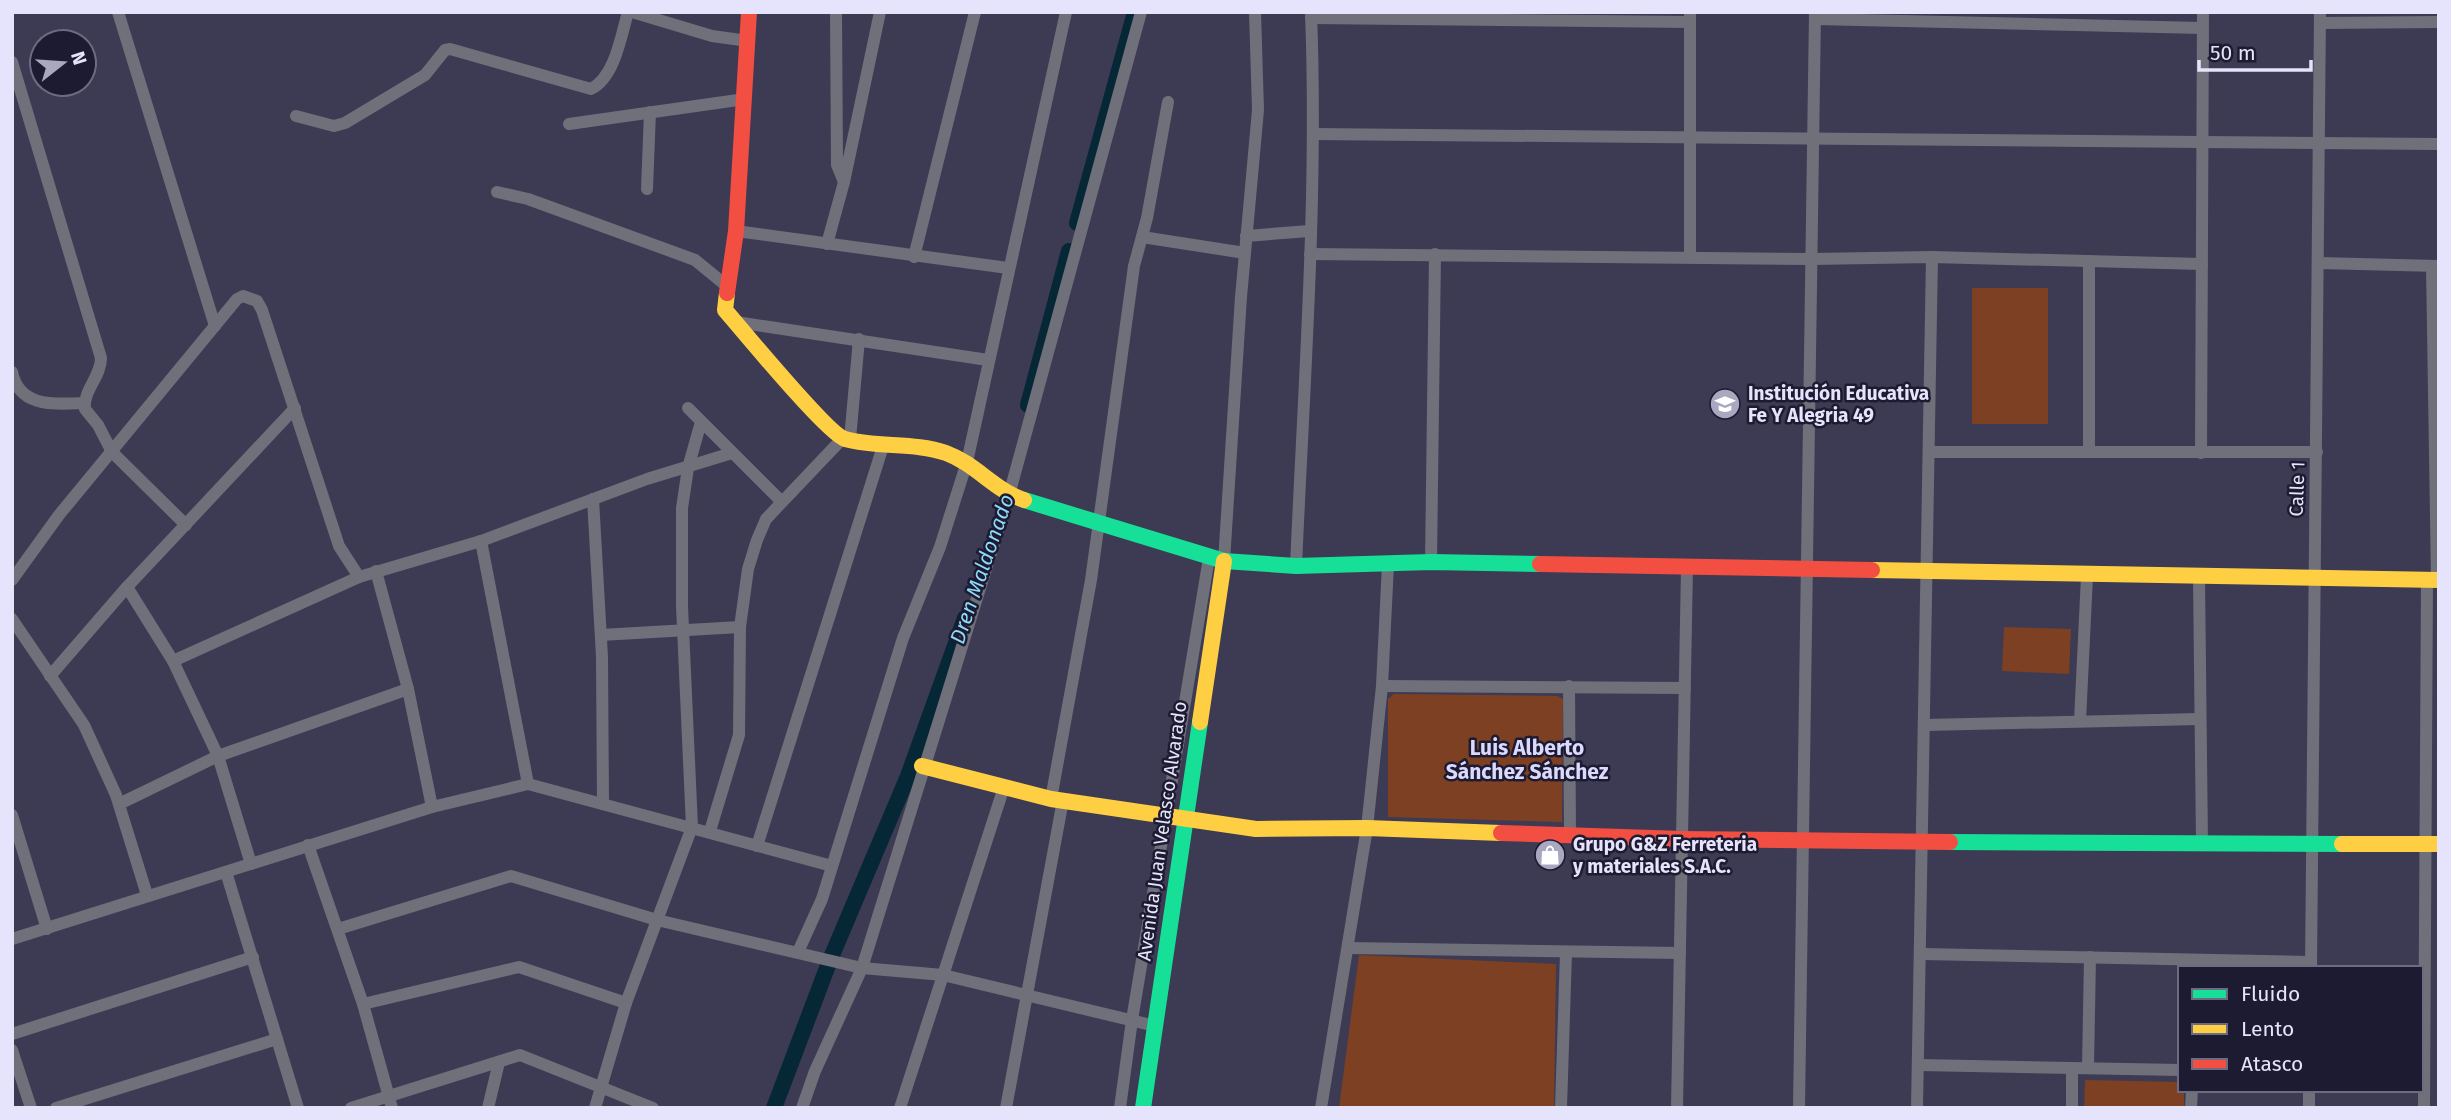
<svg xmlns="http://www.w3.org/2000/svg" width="2451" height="1120" viewBox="0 0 2451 1120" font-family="'Fira Sans',sans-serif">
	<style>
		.green { fill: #7d4023 }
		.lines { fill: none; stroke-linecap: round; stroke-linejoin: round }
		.canal { stroke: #062735; stroke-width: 16 }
		.street { stroke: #70707a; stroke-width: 12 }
		.fast { stroke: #16e098; stroke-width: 16 }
		.slow { stroke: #ffcf43; stroke-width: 16 }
		.jam { stroke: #f24e42; stroke-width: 16 }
		.labels { text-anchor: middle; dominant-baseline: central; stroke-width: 5; stroke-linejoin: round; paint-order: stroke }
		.poi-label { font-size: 19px; font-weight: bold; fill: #e5e4fc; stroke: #1d1b31; text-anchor: start }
		.street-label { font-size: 19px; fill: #e5e4fc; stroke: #1d1b31 }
		.water-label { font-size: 21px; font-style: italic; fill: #8ddafa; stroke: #1d1b31 }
		.neighbourhood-label { font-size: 21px; font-weight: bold; fill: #dbdafe; stroke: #1d1b31 }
	</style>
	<rect width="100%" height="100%" fill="#3d3a54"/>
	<g class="green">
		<rect x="1972" y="288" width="76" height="136"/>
		<polygon points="2004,627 2071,629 2069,674 2002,671"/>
		<polygon points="1394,694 1557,696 1563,699 1562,822 1388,817 1388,699"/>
		<polygon points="1359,955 1556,964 1554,1108 1339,1108"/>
		<polygon points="2085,1080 2180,1082 2180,1090 2184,1090 2184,1108 2084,1108"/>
	</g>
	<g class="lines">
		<g class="canal">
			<polyline points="1077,223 1135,12"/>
			<polyline points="1028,405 1069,251"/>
			<polyline points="774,1108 830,960 908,776 965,618"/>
		</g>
		<g class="street">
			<polyline points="118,12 215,326"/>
			<polyline points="632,12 712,36 748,41"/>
			<polyline points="836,12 837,165 844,182"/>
			<polyline points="1311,18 1690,22"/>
			<polyline points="1815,19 2202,28"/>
			<polyline points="2320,23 2439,22"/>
			<path d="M12 62 101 358C101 377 83 390 85 409L98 425 112 452 186 525"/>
			<path d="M296 116 334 126 345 123 425 75 445 50 450 49 591 89C615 77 621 36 628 12"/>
			<polyline points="569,124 745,99"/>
			<polyline points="1313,134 2439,144"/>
			<polyline points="647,189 650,112"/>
			<polyline points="497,192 528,199 695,260 728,287"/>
			<polyline points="736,231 1008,268"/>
			<polyline points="1246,236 1309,231"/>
			<polyline points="1142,237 1245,253"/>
			<polyline points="827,244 844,182 880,12"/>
			<polyline points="1310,254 1811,259 1932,257 2202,264"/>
			<polyline points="914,257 975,12"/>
			<polyline points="1690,257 1690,12"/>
			<polyline points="2089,261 2089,451"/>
			<polyline points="2319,263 2438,266"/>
			<polyline points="2432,266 2437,580"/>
			<polyline points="736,322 988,360"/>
			<path d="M12 372C19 408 55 404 84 403"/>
			<polyline points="688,408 781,501"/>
			<polyline points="850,439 859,339"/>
			<polyline points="1929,452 2317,452"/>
			<polyline points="2201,453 2203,12"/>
			<polyline points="593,499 602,657 603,804"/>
			<polyline points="481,541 528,784"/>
			<polyline points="1224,561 1241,297 1258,110 1255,12"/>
			<polyline points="1431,562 1435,254"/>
			<path d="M1296 566C1304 382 1318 197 1311 12"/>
			<polyline points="376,571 408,689 432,807"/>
			<polyline points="2199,577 2202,844"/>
			<polyline points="12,580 59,515 237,299 243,296 257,301 262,310 339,546 359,577"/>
			<polyline points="127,587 173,661 218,756 251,864"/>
			<polyline points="12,619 84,725 116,795 147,895"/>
			<polyline points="601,635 740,627"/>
			<polyline points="173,661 359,577 481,541 647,479 732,453"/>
			<polyline points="50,676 127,587 295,408"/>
			<polyline points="1382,686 1685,688"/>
			<polyline points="1569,686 1570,833"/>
			<polyline points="2080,721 2087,576"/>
			<polyline points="1925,725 2200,719"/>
			<polyline points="1051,799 1091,580 1134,266 1147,218 1168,102"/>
			<polyline points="119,804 218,756 408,689"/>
			<polyline points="12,815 47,929"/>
			<polyline points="710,831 739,735 740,627 748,569 757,540 766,519 842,439"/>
			<polyline points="308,845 363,1004 392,1108"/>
			<polyline points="757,846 884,443"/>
			<polyline points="226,872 298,1108"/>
			<polyline points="338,929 511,876 657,920 862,968 943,975 1155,1026"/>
			<polyline points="12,939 432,807 528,784 832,866"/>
			<polyline points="1348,948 1680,953"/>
			<polyline points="798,952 822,899 903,638 940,547 967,462 1066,12"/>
			<polyline points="1922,954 2311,962"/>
			<polyline points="2311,968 2320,12"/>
			<polyline points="363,1004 519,967 626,1003"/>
			<polyline points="12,1034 253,957"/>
			<polyline points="12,1050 31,1108"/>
			<polyline points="1919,1065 2180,1070"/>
			<polyline points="2088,1068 2090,957"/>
			<polyline points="56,1108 277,1039"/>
			<polyline points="351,1108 520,1055 653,1108"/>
			<polyline points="488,1108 499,1062"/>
			<polyline points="595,1108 626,1003 692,827 682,606 682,508 688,468 701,422"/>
			<polyline points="802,1108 815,1071 862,968 1009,495 1141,12"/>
			<polyline points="900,1108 1004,787"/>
			<polyline points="1006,1108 1063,800"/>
			<polyline points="1120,1108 1132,1020 1209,558"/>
			<polyline points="1321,1108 1367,828 1382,686 1388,564"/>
			<polyline points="1561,1108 1566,953"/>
			<polyline points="1677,1108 1687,567"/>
			<polyline points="1799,1108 1815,12"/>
			<polyline points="1917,1108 1932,257"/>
			<polyline points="2072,1108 2072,1068"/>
			<polyline points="2191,1108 2192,1090"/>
			<polyline points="2309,1108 2309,1090"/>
			<polyline points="2424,1108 2427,580"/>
		</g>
		<g class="fast">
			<polyline points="1024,500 1224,561 1296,566 1431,562 1540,564"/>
			<polyline points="1950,842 2342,844"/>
			<polyline points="1143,1108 1200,722"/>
		</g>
		<g class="slow">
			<path d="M727 293 725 310C742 330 829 435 845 439 878 448 914 442 946 453 976 464 994 490 1024 500"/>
			<polyline points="1872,570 2439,580"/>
			<polyline points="1200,722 1224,561"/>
			<polyline points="922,766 1051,799 1256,829 1367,828 1501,833"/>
			<polyline points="2342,844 2439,844"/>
		</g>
		<g class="jam">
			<polyline points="727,293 736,231 749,12"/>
			<polyline points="1540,564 1872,570"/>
			<polyline points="1501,833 1683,839 1950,842"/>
		</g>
	</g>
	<defs>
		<g id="school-disc" transform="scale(1.575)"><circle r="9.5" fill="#aaa8c1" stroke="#1d1b31"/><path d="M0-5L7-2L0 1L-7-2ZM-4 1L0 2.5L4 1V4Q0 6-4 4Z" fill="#fff"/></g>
		<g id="shop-disc" transform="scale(1.575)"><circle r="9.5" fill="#aaa8c1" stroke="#1d1b31"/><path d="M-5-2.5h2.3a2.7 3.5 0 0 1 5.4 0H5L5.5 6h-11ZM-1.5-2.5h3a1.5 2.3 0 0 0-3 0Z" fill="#fff"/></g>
	</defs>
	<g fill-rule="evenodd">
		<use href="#school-disc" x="1725" y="404"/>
		<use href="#shop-disc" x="1550" y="855"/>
	</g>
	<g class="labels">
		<g class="poi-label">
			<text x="1748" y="393">Institución Educativa<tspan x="1748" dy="22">Fe Y Alegria 49</tspan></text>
			<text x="1573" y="844">Grupo G&amp;Z Ferreteria<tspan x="1573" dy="22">y materiales S.A.C.</tspan></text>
		</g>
		<g class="street-label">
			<text transform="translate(2297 489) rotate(-88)">Calle 1</text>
			<text transform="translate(1162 831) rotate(-82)">Avenida Juan Velasco Alvarado</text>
		</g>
		<g class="water-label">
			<text transform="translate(982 569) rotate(-71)">Dren Maldonado</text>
		</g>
		<g class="neighbourhood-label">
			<text x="1527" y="748">Luis Alberto<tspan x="1527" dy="24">Sánchez Sánchez</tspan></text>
		</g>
	</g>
	<rect width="2451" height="1120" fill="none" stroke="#e5e4fc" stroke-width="28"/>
	<rect x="2178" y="966" width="245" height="126" fill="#1d1b31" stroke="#6d6b82" stroke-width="2"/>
	<rect x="2192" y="989" width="35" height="10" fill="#16e098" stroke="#6d6b82" stroke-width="2"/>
	<text x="2241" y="1001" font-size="21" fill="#e5e4fc">Fluido</text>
	<rect x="2192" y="1024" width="35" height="10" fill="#ffcf43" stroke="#6d6b82" stroke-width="2"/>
	<text x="2241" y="1036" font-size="21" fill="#e5e4fc">Lento</text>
	<rect x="2192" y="1059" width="35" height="10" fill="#f24e42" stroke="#6d6b82" stroke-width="2"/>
	<text x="2241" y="1071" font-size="21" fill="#e5e4fc">Atasco</text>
	<g transform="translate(63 63) rotate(73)"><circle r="33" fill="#1d1b31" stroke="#6d6b82" stroke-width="2"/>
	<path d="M0-5L12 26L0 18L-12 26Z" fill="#aaa8c1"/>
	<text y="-10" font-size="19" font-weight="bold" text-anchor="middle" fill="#e5e4fc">N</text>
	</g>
	<path d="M2199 60v10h112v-10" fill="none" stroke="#e5e4fc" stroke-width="3.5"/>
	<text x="2210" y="60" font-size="21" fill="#e5e4fc" stroke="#1d1b31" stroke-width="5" paint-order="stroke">50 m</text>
</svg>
